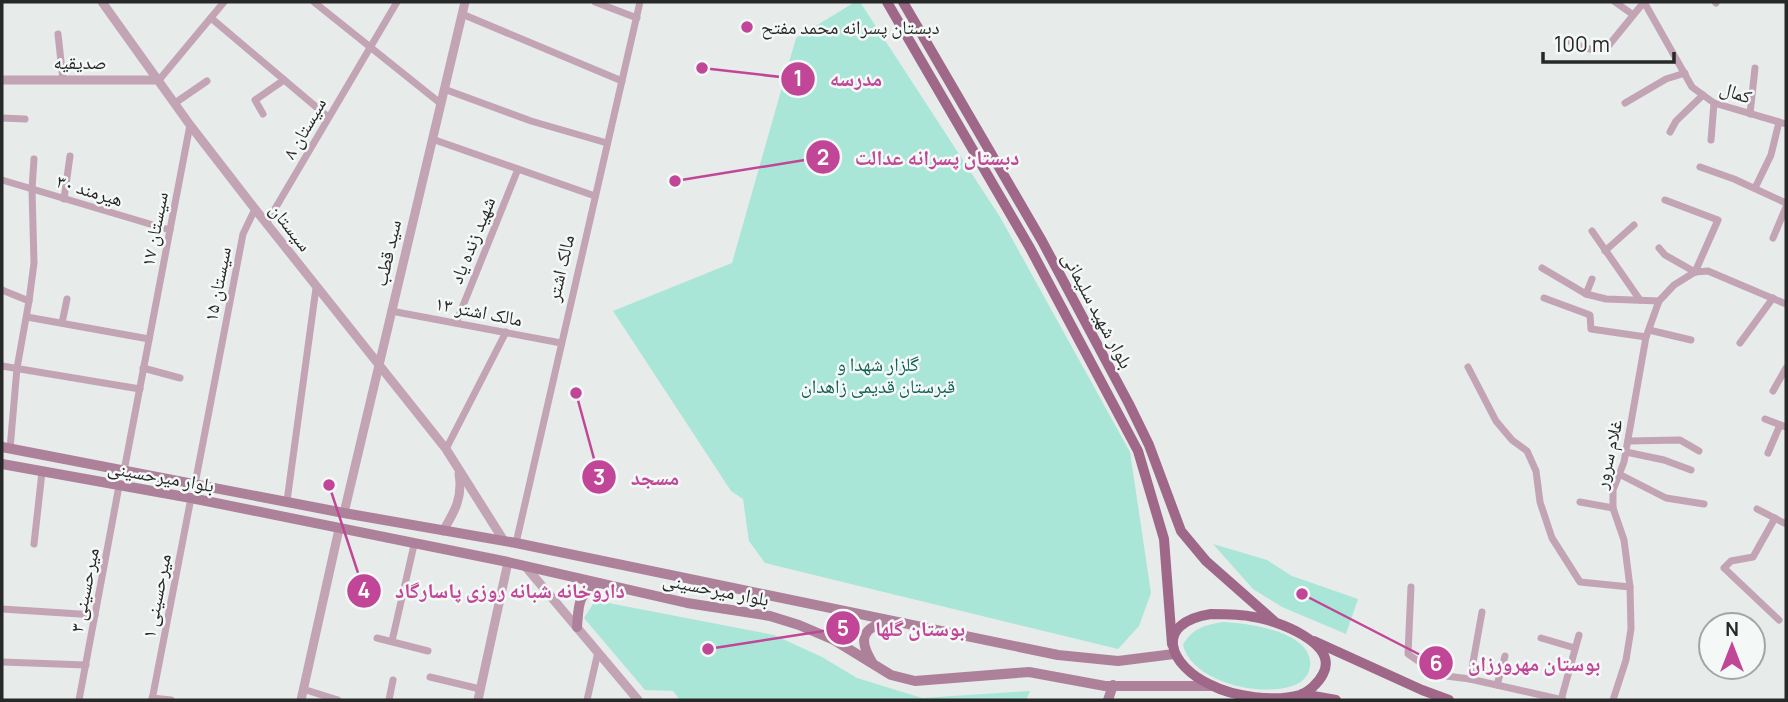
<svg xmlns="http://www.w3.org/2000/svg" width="1788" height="702" viewBox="0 0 1788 702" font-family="Manrope,'Noto Naskh Arabic',sans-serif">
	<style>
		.green { fill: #a9e6d8 }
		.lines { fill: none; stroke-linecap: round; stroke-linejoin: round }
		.minor { stroke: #c3a4b5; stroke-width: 7 }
		.tertiary { stroke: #c3a4b5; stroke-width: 9 }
		.secondary { stroke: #ae819b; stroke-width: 10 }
		.primary { stroke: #9f6888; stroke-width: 10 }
		.poi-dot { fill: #c14697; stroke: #f4f8f7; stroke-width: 2.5 }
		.labels { text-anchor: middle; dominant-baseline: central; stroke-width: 5; stroke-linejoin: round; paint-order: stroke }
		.poi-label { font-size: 19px; fill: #272828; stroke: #f4f8f7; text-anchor: start }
		.street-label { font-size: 19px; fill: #272828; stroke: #f4f8f7 }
		.park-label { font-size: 19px; fill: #106154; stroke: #f4f8f7 }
		.leader { fill: none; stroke: #c14697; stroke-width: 2.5 }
		.callout-dot { fill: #c14697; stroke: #f4f8f7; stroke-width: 2.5 }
		.mark-label { font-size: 21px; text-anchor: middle; font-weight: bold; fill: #fff }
		.callout-label { font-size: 21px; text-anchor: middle; font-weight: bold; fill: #c14697; stroke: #f4f8f7; stroke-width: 5; stroke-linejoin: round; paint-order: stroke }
	</style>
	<rect width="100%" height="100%" fill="#e7ebea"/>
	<g class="green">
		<polygon points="855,2 860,2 1000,217 1130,452 1151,593 1139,626 1118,649 765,563 749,541 743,499 731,491 613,311 732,263 796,38"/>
		<polygon points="1213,544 1267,560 1292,576 1358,599 1346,634 1282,607 1253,589"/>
		<polygon points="598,601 774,635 822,657 857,678 922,698 1030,691 1026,700 680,700 673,691 645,690 584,618 593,604"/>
		<path d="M1223 622C1247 623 1307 631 1310 661 1311 670 1307 678 1299 683 1267 700 1192 683 1183 645 1192 628 1206 625 1223 622Z"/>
	</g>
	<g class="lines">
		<g class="minor">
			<polyline points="314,2 440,103"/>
			<polyline points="595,2 637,18"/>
			<polyline points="1615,2 1632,14"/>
			<polyline points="1644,2 1692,87 1714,103 1786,124"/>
			<polyline points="1715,2 1716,3"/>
			<polyline points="462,14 622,81"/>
			<polyline points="211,18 328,117"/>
			<polyline points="58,34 63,80"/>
			<path d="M1571 42C1585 48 1595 54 1609 45L1644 2"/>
			<polyline points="159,80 224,2"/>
			<polyline points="444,89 531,121 607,143"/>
			<polyline points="175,103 207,81"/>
			<polyline points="1625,103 1666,79 1685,73"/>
			<polyline points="263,114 255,100 284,80"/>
			<polyline points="1750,114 1755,68"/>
			<polyline points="2,118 25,119"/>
			<polyline points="1670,132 1676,121 1703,95"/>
			<polyline points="432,139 595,196"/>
			<polyline points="1711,140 1714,103"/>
			<polyline points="1700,167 1734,179 1786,203"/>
			<polyline points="2,180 170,230"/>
			<polyline points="1755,188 1771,155 1779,122"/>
			<polyline points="64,199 70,156"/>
			<polyline points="1665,200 1718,220 1695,272"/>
			<polyline points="266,224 397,2"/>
			<polyline points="1592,231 1640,300"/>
			<polyline points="1773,238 1786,207"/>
			<polyline points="1659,248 1665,255 1695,272"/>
			<polyline points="1605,251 1634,225"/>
			<polyline points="1542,268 1586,294 1606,299 1659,301"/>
			<polyline points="2,290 29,301"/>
			<polyline points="1586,294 1592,279"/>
			<polyline points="1544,298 1590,315 1591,329 1646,337"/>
			<polyline points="391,311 561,343"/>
			<polyline points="27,317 149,339"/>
			<polyline points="62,323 67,299"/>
			<polyline points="456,323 518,169"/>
			<polyline points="1649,330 1691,340"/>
			<polyline points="1740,343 1773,298"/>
			<polyline points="2,366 140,389"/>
			<polyline points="1468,367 1496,421 1512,440 1527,451 1536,471 1540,502 1552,538 1580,582 1630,587"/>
			<polyline points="143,368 180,378"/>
			<polyline points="1773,391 1786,368"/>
			<polyline points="1765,419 1786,427"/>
			<polyline points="1628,441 1680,440 1699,451"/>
			<polyline points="10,449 17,368 29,301 34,263 32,189 34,159"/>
			<polyline points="446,449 506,332"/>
			<polyline points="1626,452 1664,460 1691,470"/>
			<polyline points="1768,453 1780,425"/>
			<polyline points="124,471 190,125"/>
			<polyline points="1619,474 1666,498 1704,504"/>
			<polyline points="195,484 243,234 255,209"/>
			<polyline points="287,501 316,288"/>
			<polyline points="1580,502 1613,508"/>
			<polyline points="1757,509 1786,524"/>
			<polyline points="1775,518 1753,557 1731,561 1724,568 1779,620"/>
			<polyline points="516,543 640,2"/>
			<polyline points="34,544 42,472"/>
			<polyline points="1411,587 1408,654 1438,675 1470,679 1563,700"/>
			<polyline points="2,609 95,615"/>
			<polyline points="377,638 428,651"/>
			<polyline points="1541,638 1575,648"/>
			<polyline points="392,641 414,545"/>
			<polyline points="2,662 86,665"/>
			<polyline points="430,677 480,689"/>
			<polyline points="1470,679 1482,612"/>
			<polyline points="1497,685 1505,656"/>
			<polyline points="303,689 338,700"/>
			<polyline points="152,698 171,700"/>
			<polyline points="79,700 119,486"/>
			<polyline points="152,700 191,498"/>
			<polyline points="389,700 393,680"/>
			<polyline points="587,700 598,652"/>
			<polyline points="1561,700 1579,635"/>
			<polyline points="1613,700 1626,660 1631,629 1630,587 1624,540 1613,508 1613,490 1624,462 1646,337 1659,301 1674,285 1695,272 1708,271 1786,304"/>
		</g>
		<g class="tertiary">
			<polyline points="102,2 190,125 255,209 446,449 504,541"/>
			<polyline points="2,80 159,80"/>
			<polyline points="344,513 465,2"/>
			<path d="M443 531C455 511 463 497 459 474"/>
			<polyline points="526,567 638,700"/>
			<polyline points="301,700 339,529"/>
			<polyline points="478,700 508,562"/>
		</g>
		<g class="secondary">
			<polyline points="2,447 344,513 516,543 1058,655 1118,661 1174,654"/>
			<polyline points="2,464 191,498 508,562 687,603 770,616 799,625 834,640 891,675 915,681 1029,672 1105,686 1211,686"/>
			<path d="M577 627C579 603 577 595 599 583"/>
			<polyline points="834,640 846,640 853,633 851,622 840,612"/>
			<path d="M872 662C858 639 862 628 888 621"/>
			<polyline points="1108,700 1113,685"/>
		</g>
		<g class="primary">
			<polyline points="887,2 1030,248 1138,451 1164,539 1172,644"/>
			<polyline points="903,2 1042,241 1129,404 1149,445 1181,531 1206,561 1274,621"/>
			<path d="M1211 614C1225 614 1240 614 1254 617 1275 620 1340 643 1323 674 1319 682 1309 692 1300 695 1275 702 1234 697 1211 685 1169 666 1152 623 1211 614Z"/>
			<polyline points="1314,641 1422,690 1449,700"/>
			<polyline points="1302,694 1336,700"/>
		</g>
	</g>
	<circle class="poi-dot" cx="747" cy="27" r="7"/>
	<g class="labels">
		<g class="poi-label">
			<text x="761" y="27">دبستان پسرانه محمد مفتح</text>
		</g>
		<g class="street-label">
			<text x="80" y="62">صدیقیه</text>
			<text transform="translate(1736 92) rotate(20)">کمال</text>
			<text transform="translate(304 128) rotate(-60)">سیستان ۸</text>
			<text transform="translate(90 190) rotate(17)">هیرمند ۳۰</text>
			<text transform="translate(291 227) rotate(52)">سیستان</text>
			<text transform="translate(154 229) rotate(-79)">سیستان ۱۷</text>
			<text transform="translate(472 240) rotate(-68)">شهید زنده یاد</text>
			<text transform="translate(387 253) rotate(-77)">سید قطب</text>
			<text transform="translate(560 268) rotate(-77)">مالک اشتر</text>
			<text transform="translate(217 284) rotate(-79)">سیستان ۱۵</text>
			<text transform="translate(1098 310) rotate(62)">بلوار شهید سلیمانی</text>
			<text transform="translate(479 311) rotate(11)">مالک اشتر ۱۳</text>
			<text transform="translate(1608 454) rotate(-77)">غلام سرور</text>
			<text transform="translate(161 476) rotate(10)">بلوار میرحسینی</text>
			<text transform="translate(716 589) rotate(11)">بلوار میرحسینی</text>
			<text transform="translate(84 590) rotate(-79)">میرحسینی ۳</text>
			<text transform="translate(156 596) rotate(-79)">میرحسینی ۱</text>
		</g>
		<g class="park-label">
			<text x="878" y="364">گلزار شهدا و<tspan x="878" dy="22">قبرستان قدیمی زاهدان</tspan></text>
		</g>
	</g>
	<path class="leader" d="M702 68L798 79M675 181L823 157M576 393L599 477M329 485L364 591M708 649L843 628M1302 594L1436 663"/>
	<g class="callout-dot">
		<circle cx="702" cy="68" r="7"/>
		<circle cx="675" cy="181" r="7"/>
		<circle cx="576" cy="393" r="7"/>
		<circle cx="329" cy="485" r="7"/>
		<circle cx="708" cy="649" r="7"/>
		<circle cx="1302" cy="594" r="7"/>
		<circle cx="798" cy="79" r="18"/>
		<circle cx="823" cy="157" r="18"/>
		<circle cx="599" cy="477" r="18"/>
		<circle cx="364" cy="591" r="18"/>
		<circle cx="843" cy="628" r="18"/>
		<circle cx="1436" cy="663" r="18"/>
	</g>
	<g class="mark-label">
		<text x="798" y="86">1</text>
		<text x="823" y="165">2</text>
		<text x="599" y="485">3</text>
		<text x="364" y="598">4</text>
		<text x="843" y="636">5</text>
		<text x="1436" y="671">6</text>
	</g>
	<g class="callout-label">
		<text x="856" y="86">مدرسه</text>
		<text x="937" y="165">دبستان پسرانه عدالت</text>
		<text x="655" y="485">مسجد</text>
		<text x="510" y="598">داروخانه شبانه روزی پاسارگاد</text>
		<text x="920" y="636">بوستان گلها</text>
		<text x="1534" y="671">بوستان مهرورزان</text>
	</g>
	<rect width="1788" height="702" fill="none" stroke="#272828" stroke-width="7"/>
	<g transform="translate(1732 646)"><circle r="33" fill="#f4f8f7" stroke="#a2a5a4" stroke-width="2"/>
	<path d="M0-5L12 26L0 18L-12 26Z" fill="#c14697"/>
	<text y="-10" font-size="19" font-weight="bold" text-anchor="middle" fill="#272828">N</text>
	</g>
	<path d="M1543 52v10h131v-10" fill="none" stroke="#272828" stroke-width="3.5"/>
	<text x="1554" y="52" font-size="21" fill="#272828" stroke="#f4f8f7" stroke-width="5" paint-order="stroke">100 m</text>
</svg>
